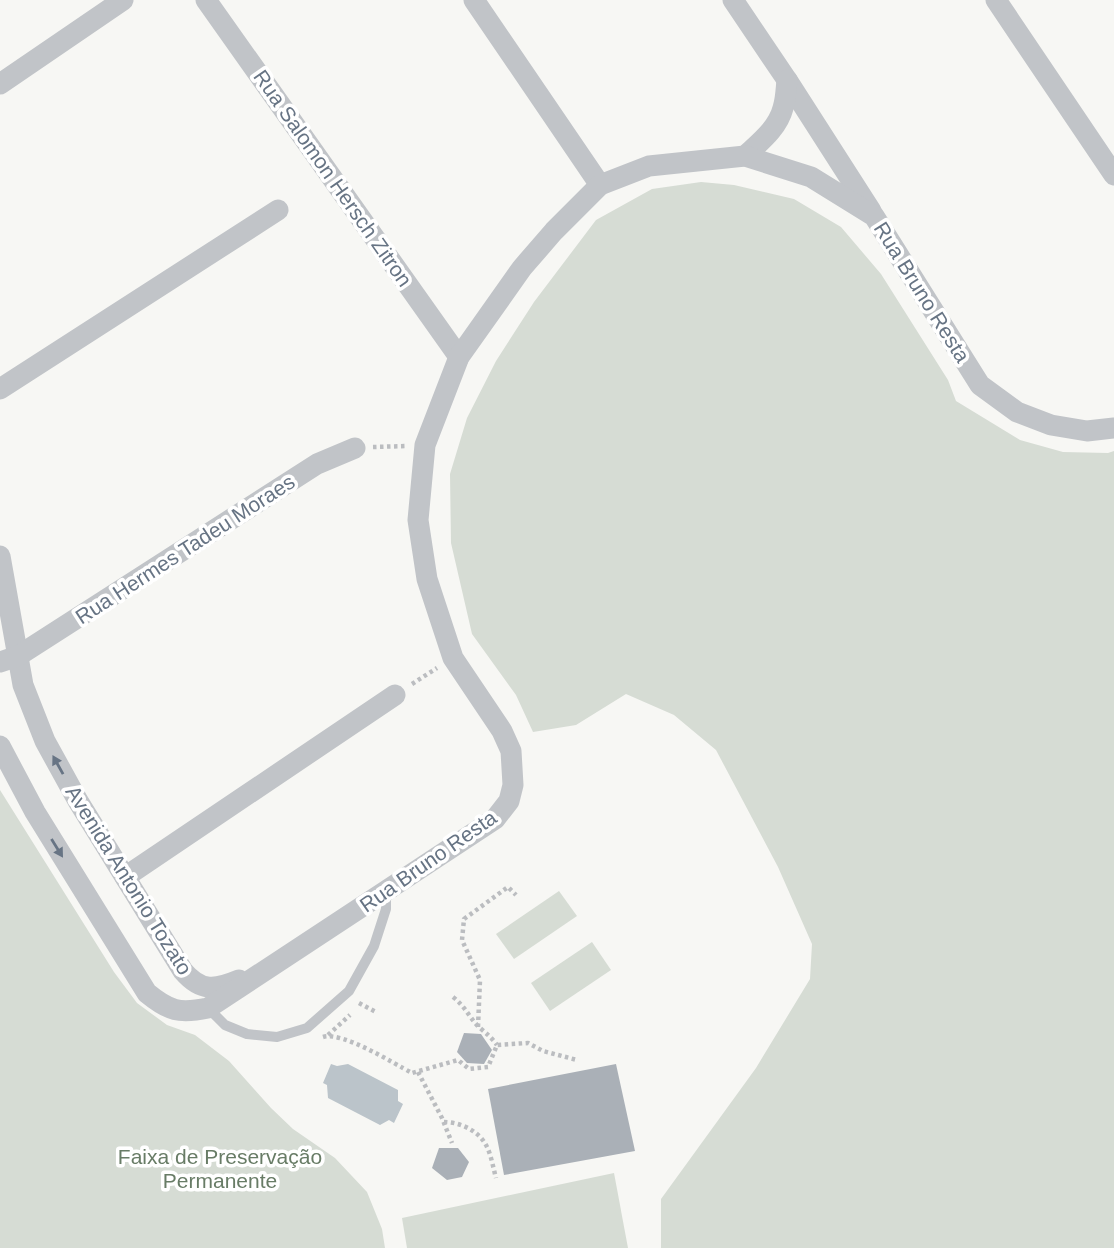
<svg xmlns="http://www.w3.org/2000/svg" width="1114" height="1248" viewBox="0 0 1114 1248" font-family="Helvetica,sans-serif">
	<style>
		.green { fill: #d6dcd4 }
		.water { fill: #bbc4ca }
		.building { fill: #aab0b7 }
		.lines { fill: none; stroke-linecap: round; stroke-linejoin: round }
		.path { stroke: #bbbdc0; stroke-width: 4.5; stroke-dasharray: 3.5 3.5; stroke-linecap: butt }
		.lane { stroke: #c1c4c8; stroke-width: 10 }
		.street { stroke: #c1c4c8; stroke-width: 21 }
		.oneway { fill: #677484 }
		.labels { text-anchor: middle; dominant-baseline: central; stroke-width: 7; stroke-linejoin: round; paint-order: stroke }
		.street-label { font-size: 21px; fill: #677484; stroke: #fff }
		.park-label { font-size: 21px; fill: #687c66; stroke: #fff }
	</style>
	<rect width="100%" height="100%" fill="#f7f7f4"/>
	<g class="green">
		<polygon points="701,182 734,185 794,199 841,227 881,274 948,380 956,401 1020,440 1063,452 1108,453 1114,451 1114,1248 661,1248 661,1199 756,1068 810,979 812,944 778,867 716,750 674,715 626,694 576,725 533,732 516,695 472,634 451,543 450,474 467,418 496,361 534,302 596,220 652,189"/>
		<polygon points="0,790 114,972 137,1003 167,1025 195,1035 229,1061 271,1108 293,1129 335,1158 367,1192 382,1229 385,1248 0,1248"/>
		<polygon points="559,891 577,916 514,959 496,934"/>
		<polygon points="592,942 611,970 550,1011 531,983"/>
		<polygon points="614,1173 628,1248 407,1248 402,1218"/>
	</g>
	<polygon class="water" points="331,1064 337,1066 348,1064 398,1090 398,1101 403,1104 394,1123 389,1120 380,1125 328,1098 327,1085 323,1083"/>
	<g class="building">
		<polygon points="464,1033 481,1034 492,1050 484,1064 467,1063 457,1052"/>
		<polygon points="616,1064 635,1151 504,1175 488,1089"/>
		<polygon points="439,1148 458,1148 469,1162 462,1177 447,1180 432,1168"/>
	</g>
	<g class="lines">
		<g class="path">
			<polyline points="373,447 407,446"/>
			<polyline points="412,684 437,668"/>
			<path d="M453 997C466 1007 470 1019 480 1028 487 1034 492 1038 497 1045"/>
			<polyline points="359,1003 376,1012"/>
			<polyline points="478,1027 480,980 462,940 464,919 508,887 516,895"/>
			<polyline points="328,1035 350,1015"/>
			<path d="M323 1037C342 1031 393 1063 412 1073L458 1060 469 1069 488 1067 497 1045 528 1043 543 1051 577 1060"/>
			<polyline points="418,1072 442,1118 452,1143"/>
			<path d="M444 1122C459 1122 478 1130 486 1145 491 1154 493 1167 496 1178"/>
		</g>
		<polyline class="lane" points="208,1008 225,1025 247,1034 277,1037 307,1028 349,991 374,946 386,909 386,892"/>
		<g class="street">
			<polyline points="206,0 459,357"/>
			<polyline points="474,0 600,185"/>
			<polyline points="733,0 787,80 871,211"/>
			<polyline points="996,0 1114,175"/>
			<polyline points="0,84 123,0"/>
			<path d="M745 156C760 142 778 128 783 108 786 99 786 89 787 80"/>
			<polyline points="0,389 278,210"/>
			<path d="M0 556 23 685 45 741 78 801 183 971C201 992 215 990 239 980"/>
			<polyline points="0,662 18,656 317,464 355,448"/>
			<path d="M0 746 35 812 147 993C169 1011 179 1014 208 1008L495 819 509 801 513 785 511 751 502 731 453 658 427 579 418 520 425 445 459 357 522 268 554 231 600 185 649 166 745 156 811 177 874 216 980 385 1017 412 1051 425 1087 431 1114 428"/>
			<polyline points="125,877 395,695"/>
		</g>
	</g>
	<defs><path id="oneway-solid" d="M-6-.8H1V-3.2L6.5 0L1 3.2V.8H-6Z" transform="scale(1.75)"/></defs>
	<g class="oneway">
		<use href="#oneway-solid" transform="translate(58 765) rotate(-119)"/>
		<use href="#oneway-solid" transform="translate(57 848) rotate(58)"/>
	</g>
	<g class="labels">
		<g class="street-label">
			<text transform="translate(333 178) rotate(55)">Rua Salomon Hersch Zitron</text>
			<text transform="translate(922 292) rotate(58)">Rua Bruno Resta</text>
			<text transform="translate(185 549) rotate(-33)">Rua Hermes Tadeu Moraes</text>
			<text transform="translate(428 861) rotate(-35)">Rua Bruno Resta</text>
			<text transform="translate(129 880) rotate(58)">Avenida Antonio Tozato</text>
		</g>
		<g class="park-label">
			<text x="220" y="1156">Faixa de Preservação<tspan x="220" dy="24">Permanente</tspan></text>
		</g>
	</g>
</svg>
